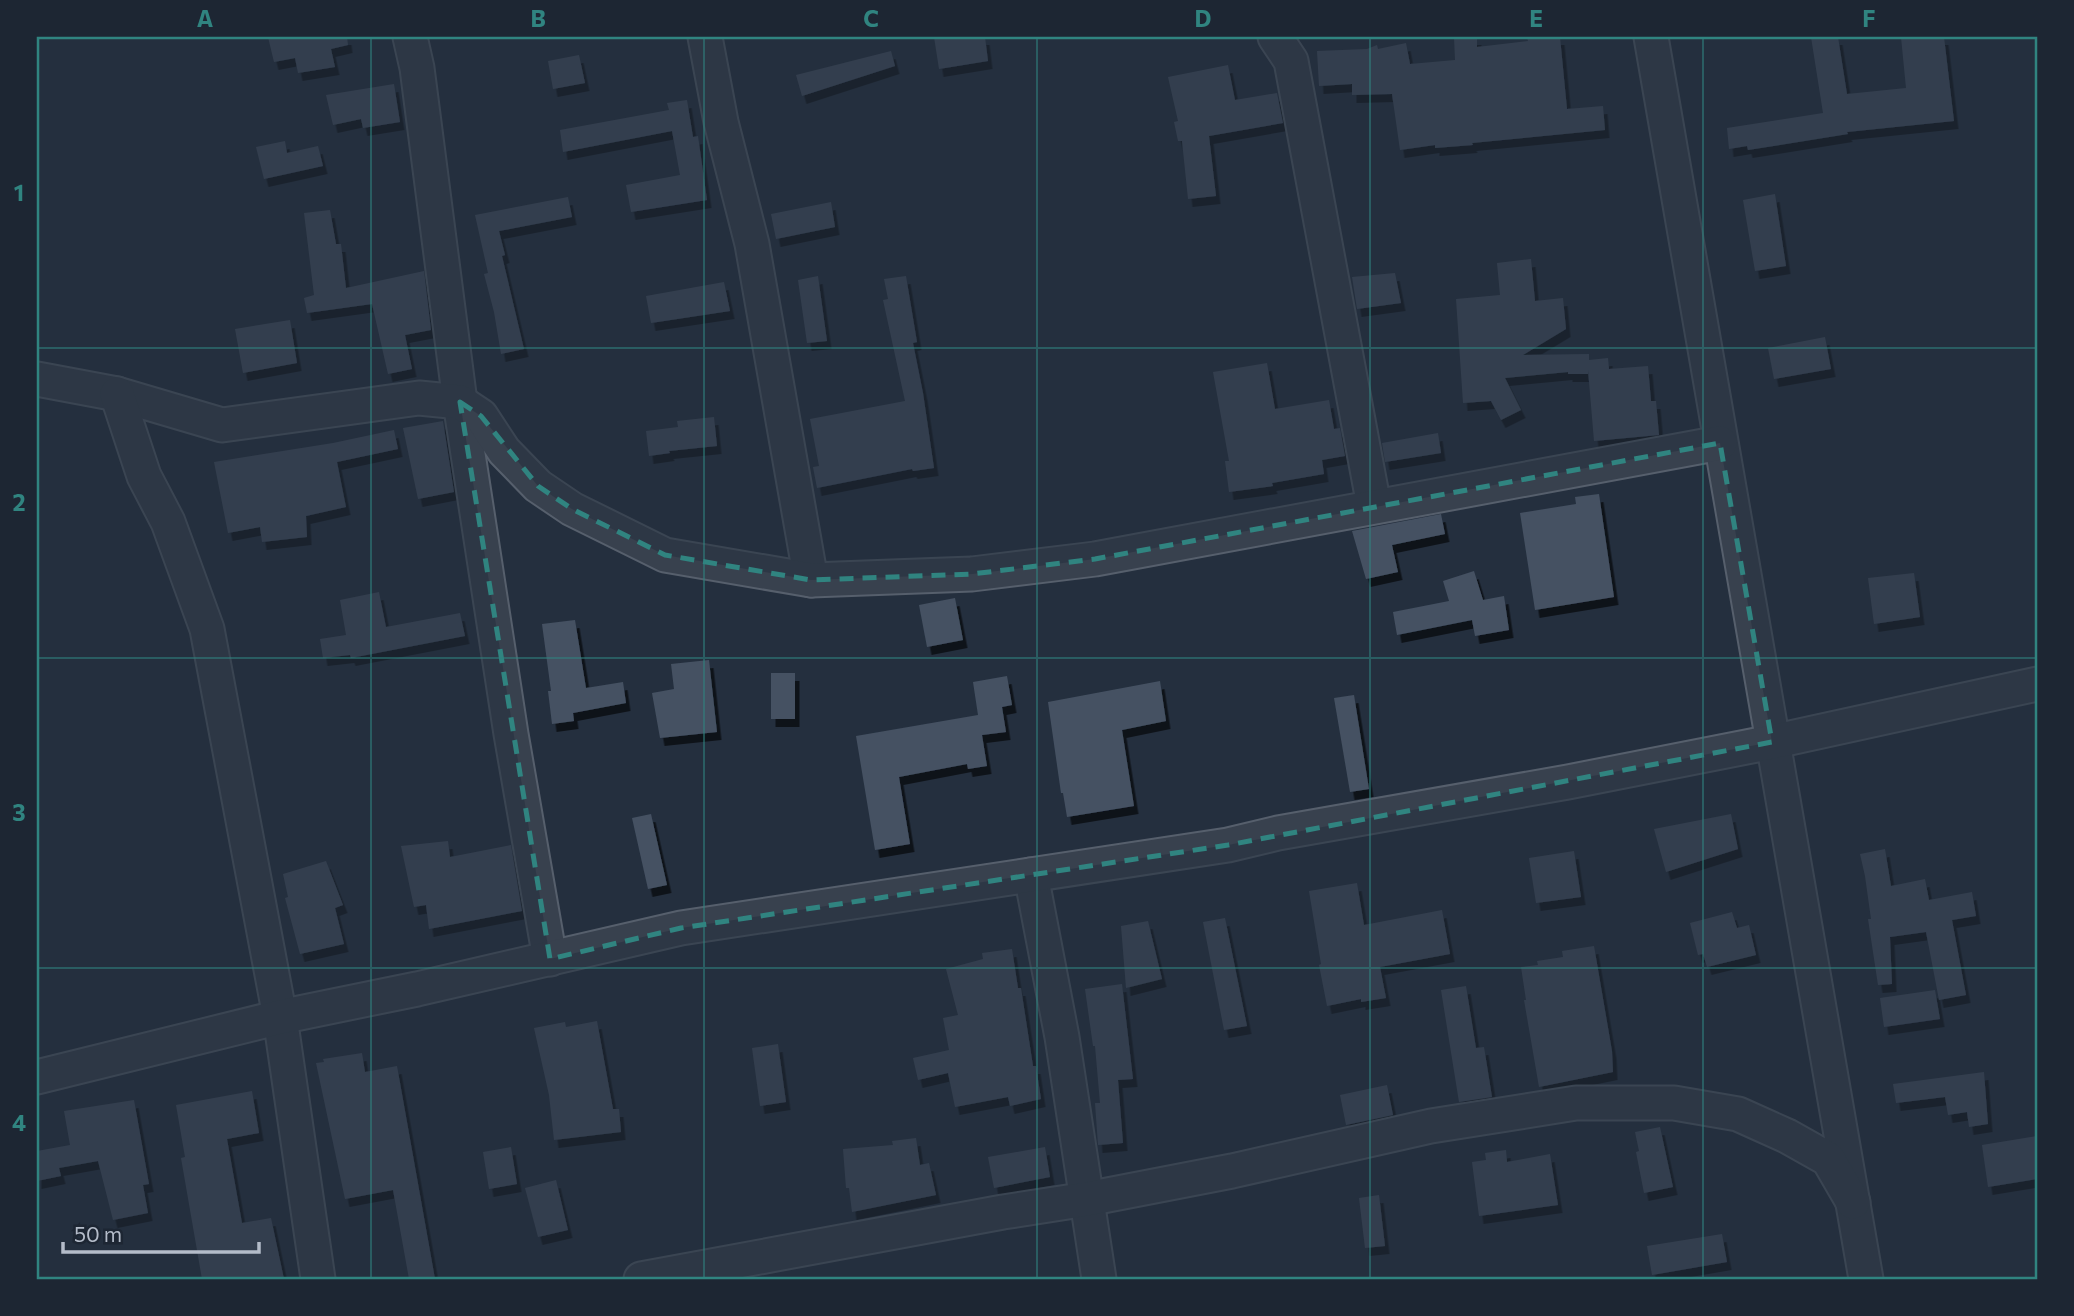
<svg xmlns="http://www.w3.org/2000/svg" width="2074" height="1316" viewBox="0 0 2074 1316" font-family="Commissioner,sans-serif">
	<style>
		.building { fill: #455162; filter: url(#shadow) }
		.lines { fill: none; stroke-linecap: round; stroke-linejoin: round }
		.minor-casing { stroke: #565f6c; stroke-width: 37 }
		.minor { stroke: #38414e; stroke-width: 33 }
		.marked { fill: none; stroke: #308480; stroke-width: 5; stroke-dasharray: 14 9; stroke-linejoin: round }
		.grid { fill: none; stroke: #308480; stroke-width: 2; stroke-opacity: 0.55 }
		.neatline { fill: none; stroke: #308480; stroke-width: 2.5 }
		.grid-label { font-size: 23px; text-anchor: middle; font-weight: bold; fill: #308480 }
	</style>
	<defs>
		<filter id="shadow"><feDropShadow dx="4.5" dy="8" stdDeviation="0" flood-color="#0009"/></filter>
	</defs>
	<rect width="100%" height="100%" fill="#242f3e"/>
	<g class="building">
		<polygon points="268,37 347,37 348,45 331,49 335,67 298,73 295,58 274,62"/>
		<polygon points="934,37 985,37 988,61 939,69"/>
		<polygon points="1454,37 1477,37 1477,47 1528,41 1527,37 1560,37 1567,109 1603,106 1605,130 1472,143 1473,145 1435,148 1435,145 1400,150 1392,94 1352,95 1352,84 1319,86 1317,51 1367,49 1377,45 1378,49 1406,43 1410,64 1455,60"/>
		<polygon points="1811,37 1838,37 1847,94 1906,88 1901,37 1944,37 1954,121 1847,132 1848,134 1748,150 1747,146 1729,149 1727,128 1823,113"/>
		<polygon points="891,51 895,66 802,96 796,75"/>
		<polygon points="579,55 585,83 553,89 548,61"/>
		<polygon points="1228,65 1235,100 1277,93 1283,123 1209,136 1216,196 1188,199 1182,141 1178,141 1174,122 1178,121 1168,77"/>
		<polygon points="394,84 400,122 363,128 361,119 333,125 326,95"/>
		<polygon points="687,100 693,137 698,136 707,200 631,212 626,185 680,175 672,131 563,152 560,130 669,110 667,103"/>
		<polygon points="285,141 287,153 318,146 323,166 264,179 256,147"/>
		<polygon points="1775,194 1786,266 1755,271 1743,200"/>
		<polygon points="568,197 572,217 499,231 505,255 502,256 524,349 501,354 494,312 484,274 488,273 475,215"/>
		<polygon points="831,202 835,227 776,239 771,214"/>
		<polygon points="330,210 336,244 341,244 346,288 424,271 431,330 405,335 412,369 388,374 372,304 307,313 304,298 314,295 304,213"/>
		<polygon points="1531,259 1535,301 1563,298 1566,329 1523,355 1589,354 1589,360 1608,358 1609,369 1648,366 1651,401 1656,401 1659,435 1594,441 1588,370 1588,374 1568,374 1568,372 1505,378 1521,410 1501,420 1491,401 1463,403 1456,299 1500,295 1497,263"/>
		<polygon points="1395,273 1401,303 1357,309 1352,277"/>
		<polygon points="818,276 827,341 807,343 798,280"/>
		<polygon points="906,276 917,342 913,343 923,393 934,468 913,471 912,469 817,488 813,467 819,466 810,419 905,401 883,300 888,299 884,279"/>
		<polygon points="724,282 730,311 651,323 646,296"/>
		<polygon points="290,320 297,363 243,373 235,329"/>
		<polygon points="1825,337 1831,369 1774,379 1768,348"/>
		<polygon points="1267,363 1275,409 1329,400 1334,429 1340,428 1345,456 1322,460 1324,474 1272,483 1273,486 1229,492 1225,461 1229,461 1213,372"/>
		<polygon points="714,417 717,446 669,451 670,453 649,456 646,431 678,427 677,421"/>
		<polygon points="443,421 454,492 418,499 403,428"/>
		<polygon points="394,430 398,449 337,462 346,507 306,516 307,537 262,542 260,527 228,533 214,462 333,443"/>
		<polygon points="1438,433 1441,453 1385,462 1382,443"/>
		<polygon points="1599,494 1614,597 1535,610 1520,513 1576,504 1575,497"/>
		<polygon points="1441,514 1445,534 1392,545 1398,572 1366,579 1352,531"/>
		<polygon points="1474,571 1483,600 1504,596 1509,630 1475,636 1472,620 1397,635 1393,612 1449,601 1443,581"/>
		<polygon points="1914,573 1920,617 1874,624 1868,578"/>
		<polygon points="379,592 386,627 460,613 465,636 351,658 350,655 323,658 320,639 346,635 340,600"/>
		<polygon points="955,598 963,640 927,647 919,605"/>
		<polygon points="575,620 586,688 623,682 626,703 573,713 574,721 552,724 548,691 551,691 542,624"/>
		<polygon points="709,660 717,732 660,738 652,693 674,689 671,664"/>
		<rect x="771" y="673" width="24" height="46"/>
		<polygon points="1007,676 1012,705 1002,707 1006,732 982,735 987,766 968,769 967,764 899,777 910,844 875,850 856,736 978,715 973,682"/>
		<polygon points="1160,681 1166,721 1122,730 1134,806 1067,817 1063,793 1061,793 1048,702"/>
		<polygon points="1354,695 1369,789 1350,792 1334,698"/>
		<polygon points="651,814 667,885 648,889 632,818"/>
		<polygon points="1731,814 1738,849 1666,872 1654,829"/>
		<polygon points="448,841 450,857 511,845 522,911 429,929 426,905 414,907 401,846"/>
		<polygon points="1885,849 1891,886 1925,879 1929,900 1972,892 1976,916 1952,920 1966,995 1939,1000 1926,932 1890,937 1892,984 1878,985 1868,919 1871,919 1865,876 1860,854"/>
		<polygon points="1574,851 1581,897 1536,903 1529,858"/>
		<polygon points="326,861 343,905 335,908 344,944 300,954 285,898 288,897 283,874"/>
		<polygon points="1357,883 1364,925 1442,910 1450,954 1380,967 1386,998 1361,1002 1361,999 1327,1006 1319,965 1321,964 1309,891"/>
		<polygon points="1732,912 1737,928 1749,925 1756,955 1707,967 1703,954 1698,955 1690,923"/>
		<polygon points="1225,918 1247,1026 1224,1030 1203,922"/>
		<polygon points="1148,921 1162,979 1126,988 1121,926"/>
		<polygon points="1594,946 1612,1051 1613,1072 1539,1087 1524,1000 1526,1000 1521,967 1538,965 1537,961 1563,957 1562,951"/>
		<polygon points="1012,949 1018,988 1021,988 1033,1066 1036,1066 1041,1099 1010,1106 1008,1097 955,1107 948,1073 918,1080 913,1058 949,1050 943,1018 958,1015 946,969 983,959 982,953"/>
		<polygon points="1122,984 1133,1079 1118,1080 1123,1143 1098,1145 1095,1103 1100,1103 1095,1046 1093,1046 1085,989"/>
		<polygon points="1466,986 1476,1048 1484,1047 1492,1097 1459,1102 1441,990"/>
		<polygon points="1935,990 1940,1019 1884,1027 1880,998"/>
		<polygon points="597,1021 613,1109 619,1109 621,1132 554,1140 549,1095 534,1028 565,1022 566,1027"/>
		<polygon points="778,1044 786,1102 760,1106 752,1048"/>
		<polygon points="362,1053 365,1072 397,1066 435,1279 409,1279 393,1190 345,1199 316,1063 324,1062 323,1059"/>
		<polygon points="1984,1072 1988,1124 1969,1127 1967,1112 1948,1115 1945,1097 1896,1103 1893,1084"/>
		<polygon points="1387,1085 1393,1115 1346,1125 1340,1095"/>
		<polygon points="252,1091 259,1133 227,1139 242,1223 271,1218 284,1279 202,1279 181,1158 185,1157 176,1105"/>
		<polygon points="134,1100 149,1184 143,1185 148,1213 113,1220 98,1161 59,1168 61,1176 37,1181 37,1151 70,1145 64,1111"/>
		<polygon points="1660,1127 1673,1187 1644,1193 1636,1152 1639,1151 1635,1132"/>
		<polygon points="2037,1136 2037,1179 1988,1187 1982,1145"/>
		<polygon points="916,1138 920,1165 929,1163 936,1195 852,1212 849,1188 846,1188 843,1149 893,1145 892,1141"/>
		<polygon points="511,1147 517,1184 489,1189 483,1152"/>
		<polygon points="1045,1147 1050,1177 994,1188 988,1157"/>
		<polygon points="1506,1150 1507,1162 1550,1154 1558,1205 1479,1216 1472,1162 1486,1160 1485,1153"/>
		<polygon points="556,1180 568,1230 538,1237 525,1188"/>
		<polygon points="1379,1195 1385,1246 1365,1248 1359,1198"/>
		<polygon points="1722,1234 1727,1262 1652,1275 1647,1246"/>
	</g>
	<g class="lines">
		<g class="minor-casing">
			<g id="minor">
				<polyline points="410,37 417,68 460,402 511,734 550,959"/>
				<polyline points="705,37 721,122 752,244 811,580"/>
				<polyline points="1275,37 1291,61 1374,506"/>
				<polyline points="1651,37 1866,1279"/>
				<polyline points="37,379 117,394 222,425 419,398 460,402 481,416 504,451 538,486 572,509 665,555 811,580 972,574 1095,559 1720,443"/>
				<polyline points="117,394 144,476 168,522 207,629 280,1017 318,1279"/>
				<polyline points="1031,875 1062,1037 1099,1279"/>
				<polyline points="37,1077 280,1017 417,989 681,928 1228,845 1278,833 1568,782 1772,742 2037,684"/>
				<polyline points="641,1279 1003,1212 1087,1199 1232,1171 1431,1126 1576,1103 1674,1103 1738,1114 1787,1136 1828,1159 1853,1202"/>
			</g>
		</g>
		<use href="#minor" class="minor"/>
	</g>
	<path d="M0 0H2074V1316H0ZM460 402 481 416 538 486 572 509 665 555 811 580 972 574 1095 559 1720 443 1772 742 1228 845 681 928 550 959Z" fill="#242f3e" fill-opacity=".55" fill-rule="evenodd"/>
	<path class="marked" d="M460 402 481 416 538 486 572 509 665 555 811 580 972 574 1095 559 1720 443 1772 742 1228 845 681 928 550 959Z"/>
	<path class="grid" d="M371 37V1279M704 37V1279M1037 37V1279M1370 37V1279M1703 37V1279M37 348H2037M37 658H2037M37 968H2037"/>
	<rect width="2074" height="1316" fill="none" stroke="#1d2633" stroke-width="77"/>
	<path d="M63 1242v10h196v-10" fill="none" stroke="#b4bcc9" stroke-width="3.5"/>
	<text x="74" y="1242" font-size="21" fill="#b4bcc9" stroke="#1d2633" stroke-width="5" paint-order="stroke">50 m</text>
	<rect x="38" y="38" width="1998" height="1240" class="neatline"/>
	<g class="grid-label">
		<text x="205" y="27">A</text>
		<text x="538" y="27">B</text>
		<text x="871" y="27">C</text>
		<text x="1203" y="27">D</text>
		<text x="1536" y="27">E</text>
		<text x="1869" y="27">F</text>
		<text x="19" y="201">1</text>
		<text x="19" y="511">2</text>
		<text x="19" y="821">3</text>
		<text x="19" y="1131">4</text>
	</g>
</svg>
